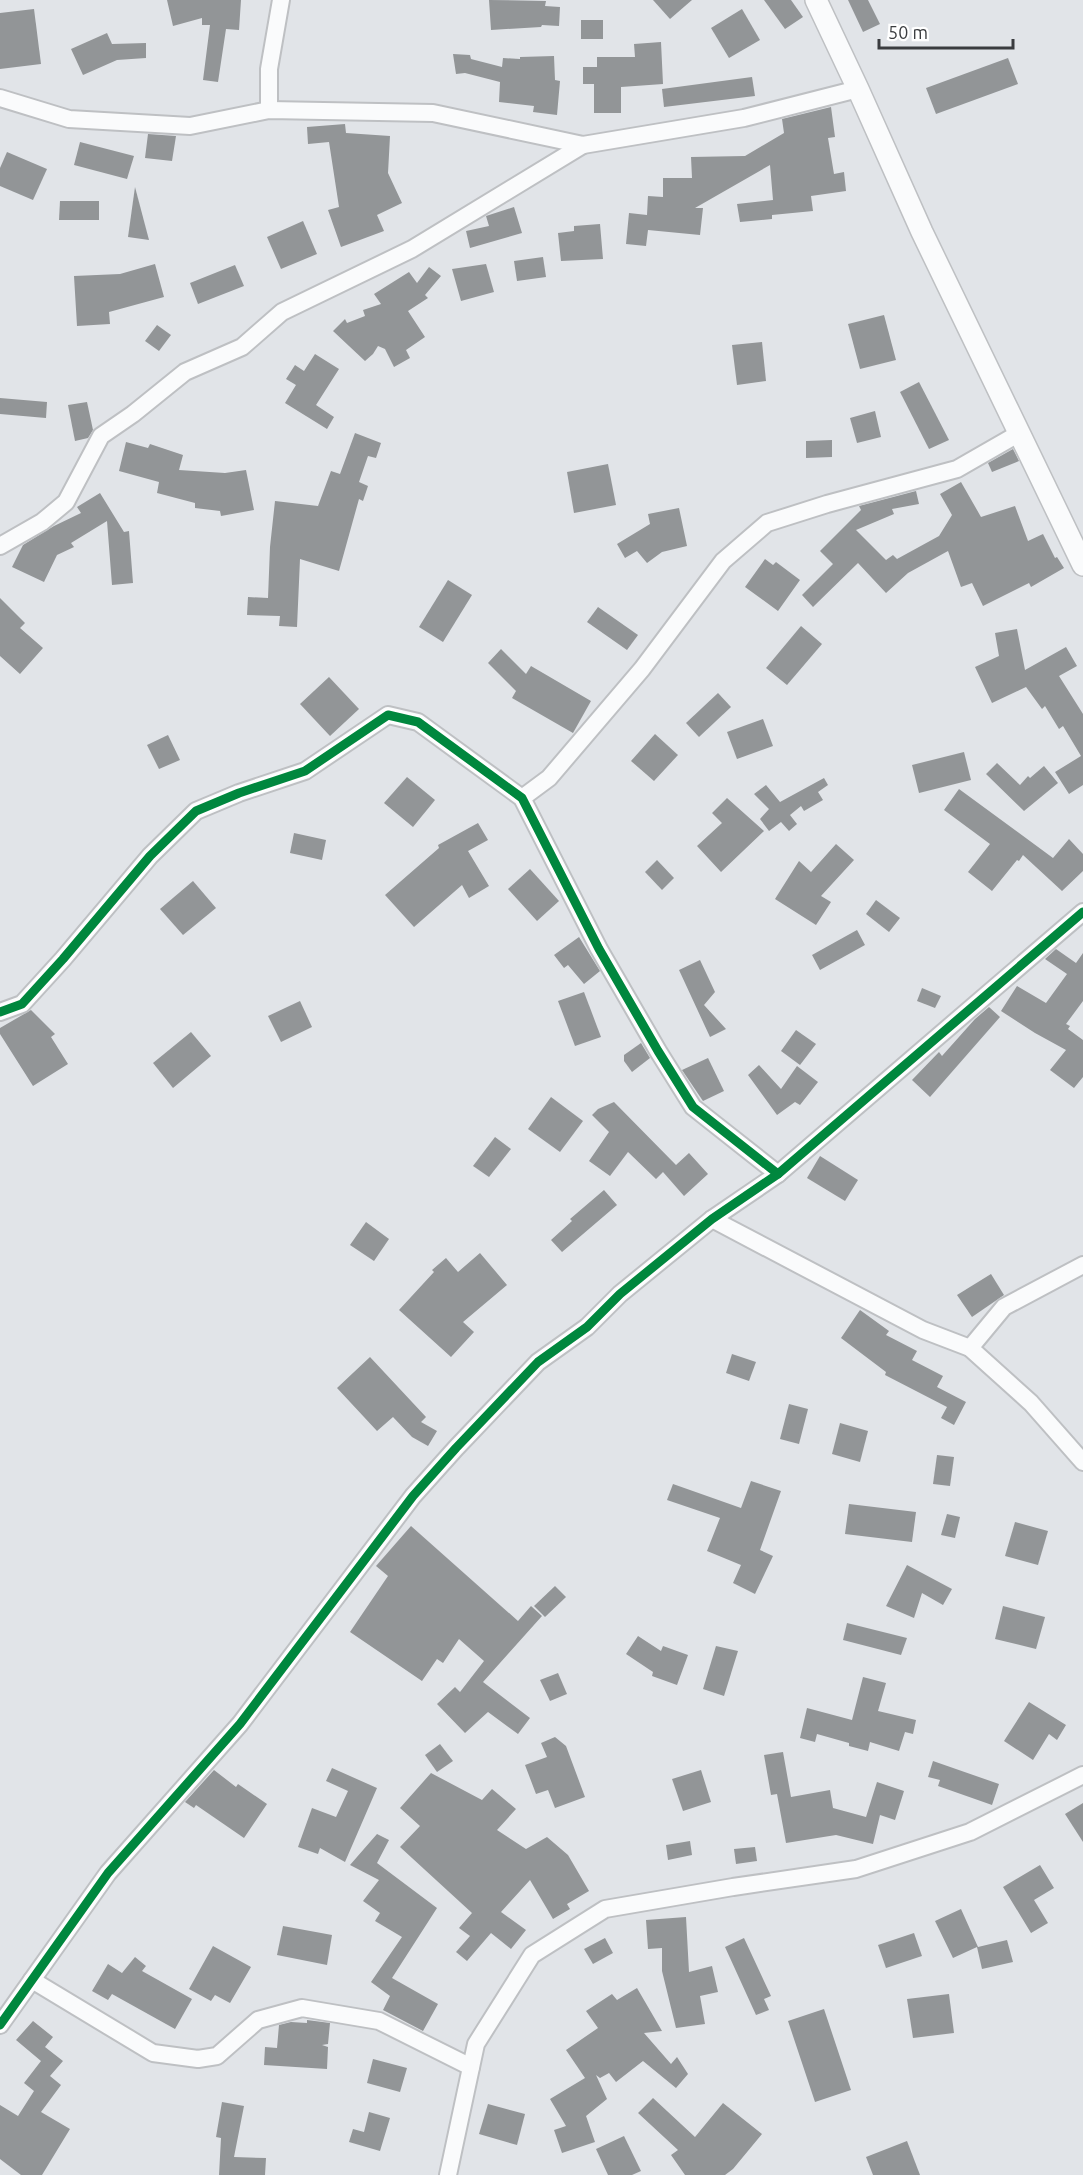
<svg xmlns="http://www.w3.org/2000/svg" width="1083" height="2175" viewBox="0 0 1083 2175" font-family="Ubuntu,sans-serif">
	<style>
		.building { fill: #929597 }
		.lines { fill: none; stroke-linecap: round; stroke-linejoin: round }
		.minor-casing { stroke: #bec0c3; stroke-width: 20 }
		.tertiary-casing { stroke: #bec0c3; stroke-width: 24 }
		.minor { stroke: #fafbfc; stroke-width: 16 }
		.tertiary { stroke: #fafbfc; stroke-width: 21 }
		.cycleway-casing { stroke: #fff; stroke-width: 13 }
		.cycleway { stroke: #00873e; stroke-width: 9 }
	</style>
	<rect width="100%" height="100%" fill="#e1e4e8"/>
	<g class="building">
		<polygon points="167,0 241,0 239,30 226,29 218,82 203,80 210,25 202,25 202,18 173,26"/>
		<polygon points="489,0 546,1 545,6 560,7 559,26 542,25 541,27 491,30"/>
		<polygon points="653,0 692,0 670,19"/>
		<polygon points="764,0 791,0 803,17 785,29"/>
		<polygon points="848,0 868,0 880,24 863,32"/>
		<polygon points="34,9 41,64 0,69 0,13"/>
		<polygon points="742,9 760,40 729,58 711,28"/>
		<rect x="581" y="20" width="22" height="19"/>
		<polygon points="107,33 112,44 146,43 146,58 117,60 83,75 71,49"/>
		<polygon points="661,42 663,84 621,87 621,113 594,113 594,84 583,84 583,67 597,67 597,57 635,57 634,44"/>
		<polygon points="453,54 470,55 471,59 502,67 503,58 520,59 520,57 554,56 555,80 560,81 557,115 533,112 534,106 499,102 500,82 465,73 456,74"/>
		<polygon points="1008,58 1018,84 936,114 926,88"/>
		<polygon points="752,77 755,96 664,107 662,89"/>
		<polygon points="831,107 835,137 828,138 834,174 844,172 846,191 811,196 813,211 772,215 772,219 740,222 737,204 773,200 770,165 695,208 703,208 700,235 648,230 646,246 626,244 629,213 647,215 648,196 663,197 663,178 692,178 691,157 745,156 784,133 782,119"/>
		<polygon points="345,124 346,133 390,136 388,173 402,203 377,215 384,231 341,247 328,210 339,207 329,142 308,144 307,127"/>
		<polygon points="148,134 176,136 172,161 145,158"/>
		<polygon points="80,142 134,156 127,179 74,165"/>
		<polygon points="7,152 47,169 33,200 0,186 0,168"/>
		<polygon points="135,187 149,240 128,237"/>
		<polygon points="60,201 99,201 99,220 59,220"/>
		<polygon points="514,207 522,233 470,248 466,231 489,226 486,216"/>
		<polygon points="303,221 317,254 281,269 267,237"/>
		<polygon points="600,224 603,259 561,261 558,233 574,231 574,226"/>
		<polygon points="543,257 546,277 517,281 514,261"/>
		<polygon points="155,264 164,297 109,312 110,324 77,326 74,276 120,274"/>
		<polygon points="486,264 494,292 461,301 452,269"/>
		<polygon points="235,265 244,286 198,304 190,283"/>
		<polygon points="429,267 441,276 425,295 428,298 408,311 425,337 406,350 410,358 394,367 385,349 378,346 373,354 365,361 333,331 345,319 347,323 365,316 363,310 381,304 374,294 409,272 417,283"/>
		<polygon points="884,315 896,360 860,369 848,324"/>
		<polygon points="157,325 171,335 159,351 145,341"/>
		<polygon points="762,342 766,381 737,385 732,345"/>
		<polygon points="315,354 339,369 316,405 334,417 327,429 285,403 296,385 286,379 295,365 304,371"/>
		<polygon points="919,382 949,440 929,449 900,392"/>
		<polygon points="0,398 47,402 46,418 0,414"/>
		<polygon points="87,402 93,430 88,438 75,441 68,405"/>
		<polygon points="875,411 881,437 857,443 850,418"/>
		<polygon points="355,433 381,443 376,458 368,456 359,482 368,486 363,501 359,499 339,571 300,559 297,627 279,626 280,616 247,615 248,597 268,598 270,547 275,501 318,506 331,471 340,474"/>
		<polygon points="832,440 832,457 806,458 806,441"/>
		<polygon points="126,442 148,448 150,444 183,455 179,470 225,473 246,470 254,510 221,516 220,511 195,508 195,503 157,493 159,482 119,471"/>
		<polygon points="1013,449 1019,461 992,472 988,463"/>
		<polygon points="608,464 616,505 574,513 567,472"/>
		<polygon points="961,482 981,517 1015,506 1028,541 1043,534 1055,558 1057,557 1064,568 1031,587 1029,583 983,606 972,583 961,587 948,551 908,573 886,593 858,563 813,607 802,595 833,564 820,551 861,510 859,506 916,491 919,504 892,509 894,514 856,530 886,560 893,555 897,559 939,536 952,515 940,494"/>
		<polygon points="100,493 124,532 129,531 133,583 112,585 107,521 71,543 74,547 57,555 44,582 12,567 23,545 54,526 81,513 77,507"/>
		<polygon points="679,508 687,546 662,552 647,563 637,551 625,558 617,544 650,524 648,514"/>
		<polygon points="765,559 773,565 776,562 800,580 778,611 745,587"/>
		<polygon points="448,580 472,595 443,642 419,627"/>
		<polygon points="0,598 25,623 20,628 43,648 20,674 0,656"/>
		<polygon points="598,607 638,635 627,650 587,622"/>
		<polygon points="801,626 822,644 787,685 766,668"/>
		<polygon points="1017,629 1025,670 1066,647 1077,666 1059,676 1083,714 1083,785 1069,794 1055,772 1081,756 1063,726 1059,729 1045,706 1042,709 1026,687 992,703 975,667 999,656 995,633"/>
		<polygon points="501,649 526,674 531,666 591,701 573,733 512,698 516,691 488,663"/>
		<polygon points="329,677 359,709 330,736 300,704"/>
		<polygon points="718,693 731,707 699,737 686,723"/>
		<polygon points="763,719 773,746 737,759 727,732"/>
		<polygon points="655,734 678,755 654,781 631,761"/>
		<polygon points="168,735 180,760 159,769 147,745"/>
		<polygon points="964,752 971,780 919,793 912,765"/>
		<polygon points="997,763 1020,785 1028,776 1030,778 1044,766 1058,783 1024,811 986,774"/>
		<polygon points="407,777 435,800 413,827 384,803"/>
		<polygon points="824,778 828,785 818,792 823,800 804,811 801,806 790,815 797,824 789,831 781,822 769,831 760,819 769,809 754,794 766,785 780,802"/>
		<polygon points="959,789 1053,858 1069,839 1083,854 1083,871 1062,891 1023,855 1019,861 1017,860 992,891 968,872 990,844 944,810"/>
		<polygon points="727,798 764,831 721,872 697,846 722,823 712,813"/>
		<polygon points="478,823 488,840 468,851 489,886 469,898 462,885 414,927 385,895 439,848 438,845"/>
		<polygon points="294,833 326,840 322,860 290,853"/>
		<polygon points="836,844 854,860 821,896 831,902 816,925 775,899 799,861 811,872"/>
		<polygon points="657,860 674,878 662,890 645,872"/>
		<polygon points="530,869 559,901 537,921 508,889"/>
		<polygon points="193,881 216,908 183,935 160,909"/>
		<polygon points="876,900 900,918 889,932 866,914"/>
		<polygon points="857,930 865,945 820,970 812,955"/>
		<polygon points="579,937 600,971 584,984 568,965 564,968 554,955"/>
		<polygon points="1056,949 1076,963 1083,953 1083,1001 1066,1024 1070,1026 1068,1029 1083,1040 1083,1077 1074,1088 1050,1070 1066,1050 1035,1033 1001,1011 1017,986 1046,1003 1067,974 1045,959"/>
		<polygon points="700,960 715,992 704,1005 726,1029 710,1037 679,970"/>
		<polygon points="922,988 941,996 935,1008 917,1001"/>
		<polygon points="584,992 601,1037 575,1046 558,1001"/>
		<polygon points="300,1001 312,1027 281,1042 268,1016"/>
		<polygon points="989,1007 1000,1017 930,1097 912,1080 939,1052 942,1056 975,1019"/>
		<polygon points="31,1010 55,1034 51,1037 68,1064 33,1086 0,1034 0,1028"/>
		<polygon points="796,1030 816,1044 800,1065 781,1051"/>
		<polygon points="191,1032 211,1056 173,1088 153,1063"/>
		<polygon points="641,1043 650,1058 632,1072 624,1061 624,1055"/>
		<polygon points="708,1058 724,1091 703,1101 682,1070"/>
		<polygon points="759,1065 781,1089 797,1066 818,1082 800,1105 795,1102 777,1115 748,1075"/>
		<polygon points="551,1097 583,1121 560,1152 528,1129"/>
		<polygon points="614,1102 676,1165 689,1153 708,1174 684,1196 663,1172 656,1179 628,1152 610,1176 589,1161 609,1132 592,1115 598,1109"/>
		<polygon points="495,1137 511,1149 489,1177 473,1166"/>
		<polygon points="820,1156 858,1180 845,1201 807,1178"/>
		<polygon points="604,1190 617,1205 562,1252 551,1240 572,1221 570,1219"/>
		<polygon points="366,1222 389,1239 374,1261 350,1245"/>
		<polygon points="480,1253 507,1285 463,1322 474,1332 451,1357 399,1310 434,1272 432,1270 446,1258 458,1272"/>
		<polygon points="991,1274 1004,1295 972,1317 957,1295"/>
		<polygon points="860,1310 889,1331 886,1335 917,1351 912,1360 943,1376 937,1387 966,1402 954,1425 941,1418 947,1407 885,1375 886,1372 841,1338"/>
		<polygon points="732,1354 756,1362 749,1381 726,1373"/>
		<polygon points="370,1357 426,1417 421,1422 437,1431 428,1446 412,1437 393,1417 377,1431 337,1388"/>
		<polygon points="789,1404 808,1409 799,1444 780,1439"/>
		<polygon points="840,1423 868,1431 860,1462 832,1454"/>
		<polygon points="937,1455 954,1457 950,1486 933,1484"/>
		<polygon points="751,1481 781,1491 760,1550 773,1556 755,1594 733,1583 741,1565 707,1551 720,1518 667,1500 673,1484 741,1508"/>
		<polygon points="849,1504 916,1512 912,1542 845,1534"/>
		<polygon points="947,1514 960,1517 955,1538 941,1535"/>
		<polygon points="1015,1522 1048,1531 1038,1565 1005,1556"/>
		<polygon points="411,1526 518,1621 531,1606 542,1616 483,1682 530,1718 518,1734 488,1712 465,1733 437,1704 455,1687 460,1692 484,1661 459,1639 443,1663 437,1659 422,1681 350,1632 388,1576 376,1566"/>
		<polygon points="907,1565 952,1589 943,1605 922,1593 914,1618 886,1606"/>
		<polygon points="555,1586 566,1597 545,1617 534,1606"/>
		<polygon points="1003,1606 1045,1617 1036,1649 995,1639"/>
		<polygon points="847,1623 907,1638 901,1655 843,1640"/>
		<polygon points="638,1636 661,1651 663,1646 688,1655 677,1685 652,1676 653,1672 626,1654"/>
		<polygon points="716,1646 738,1651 724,1696 703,1689"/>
		<polygon points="558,1673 567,1694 550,1701 540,1680"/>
		<polygon points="863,1677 886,1683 878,1711 916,1720 913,1734 905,1732 899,1751 870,1742 868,1751 849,1746 849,1743 817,1734 815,1742 800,1738 807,1708 852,1720"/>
		<polygon points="1029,1702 1066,1725 1057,1740 1049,1734 1033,1760 1004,1741"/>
		<polygon points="555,1737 566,1746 585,1797 555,1808 548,1790 536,1794 525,1765 547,1757 541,1743"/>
		<polygon points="440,1744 453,1761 437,1772 425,1755"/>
		<polygon points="783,1752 791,1797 830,1790 833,1808 866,1817 877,1782 904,1791 895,1820 880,1815 873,1844 836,1835 786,1843 777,1794 771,1795 764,1755"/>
		<polygon points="933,1761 999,1784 992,1805 938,1786 940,1780 928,1777"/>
		<polygon points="332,1768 377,1788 345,1862 320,1848 318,1854 298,1847 312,1808 336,1817 348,1791 326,1781"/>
		<polygon points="214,1770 236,1787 238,1784 267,1804 244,1838 196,1805 194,1808 185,1802"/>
		<polygon points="701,1770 711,1802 683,1811 672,1779"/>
		<polygon points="431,1773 482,1800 492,1789 516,1809 497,1830 526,1849 547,1837 568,1855 589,1891 567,1904 570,1909 553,1919 530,1880 501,1912 526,1930 511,1949 491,1933 467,1961 456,1952 470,1936 459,1928 472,1913 400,1847 420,1826 400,1808"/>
		<polygon points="1083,1803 1083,1842 1065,1814"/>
		<polygon points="377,1834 389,1840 377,1863 437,1908 392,1978 438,2004 423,2031 383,2010 390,1996 371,1982 402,1937 375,1921 380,1913 363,1901 379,1880 350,1865"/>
		<polygon points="690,1841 692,1855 668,1860 666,1845"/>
		<polygon points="755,1847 757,1861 736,1864 734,1849"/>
		<polygon points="1040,1865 1054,1888 1034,1900 1048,1923 1031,1933 1003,1887"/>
		<polygon points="961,1909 978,1947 1007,1940 1013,1962 982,1969 977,1947 953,1958 935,1921"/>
		<polygon points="686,1917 689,1972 712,1966 718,1992 700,1996 705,2024 676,2028 662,1971 662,1948 648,1949 646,1920"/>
		<polygon points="283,1926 332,1935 327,1965 277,1955"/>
		<polygon points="914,1933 922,1956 886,1968 878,1945"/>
		<polygon points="605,1938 613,1953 593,1964 584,1949"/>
		<polygon points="744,1938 771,1996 764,1999 769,2010 756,2015 725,1947"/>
		<polygon points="213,1946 251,1967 230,2003 215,1995 211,2001 189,1989"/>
		<polygon points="135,1957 146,1966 142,1971 192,1999 175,2029 112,1994 108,2000 92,1991 108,1964 122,1973"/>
		<polygon points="637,1988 662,2031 644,2033 671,2064 677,2057 688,2074 676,2088 643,2061 616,2082 609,2073 600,2078 596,2075 607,2099 586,2116 595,2142 562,2153 554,2130 566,2126 550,2099 585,2078 566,2050 598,2028 586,2011 612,1994 617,2000"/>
		<polygon points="949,1994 954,2033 913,2038 907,1999"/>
		<polygon points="824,2009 851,2090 815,2102 788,2021"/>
		<polygon points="307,2020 330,2023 328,2044 322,2045 328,2047 327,2069 264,2065 265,2047 277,2048 279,2025 291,2022 307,2023"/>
		<polygon points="33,2021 53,2037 45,2047 63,2061 50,2076 61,2085 41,2112 70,2129 42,2175 21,2175 0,2159 0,2105 18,2116 34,2091 24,2083 41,2061 16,2040"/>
		<polygon points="373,2059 407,2068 400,2092 367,2083"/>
		<polygon points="653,2098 695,2137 723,2103 762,2134 733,2169 725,2175 685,2175 671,2155 678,2150 638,2113"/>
		<polygon points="222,2102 244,2106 234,2157 266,2158 265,2175 219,2175 221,2138 216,2137"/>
		<polygon points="488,2104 525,2114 517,2145 479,2134"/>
		<polygon points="369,2112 390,2118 380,2151 349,2142 353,2129 364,2132"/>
		<polygon points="624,2136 641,2171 632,2175 608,2175 596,2149"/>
		<polygon points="907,2141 920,2175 873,2175 866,2157"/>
	</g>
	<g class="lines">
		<g class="minor-casing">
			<g id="minor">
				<polyline points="0,98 69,119 190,126 269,110 433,113 583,145 744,118 858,89"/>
				<polyline points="269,110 269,69 281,0"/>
				<polyline points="0,546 42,522 66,502 101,436 133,414 185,372 242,347 282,312 412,249 583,145"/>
				<polyline points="522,798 549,778 642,669 723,561 767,523 827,504 957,469 1018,434"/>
				<polyline points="0,1012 22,1004 63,959 150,856 196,811 239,793 305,771 388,715 418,722 522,798 599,949 658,1051 693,1107 778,1174"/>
				<polyline points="712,1219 923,1330 970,1348 1031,1403 1083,1462"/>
				<polyline points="970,1348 1004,1307 1083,1265"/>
				<polyline points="32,1980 153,2053 198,2059 217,2056 258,2020 302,2008 379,2021 471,2067"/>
				<polyline points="0,2025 108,1873 240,1724 413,1496 456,1448 538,1362 587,1327 620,1294 712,1219 778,1174 1083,912"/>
				<polyline points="448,2175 476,2044 532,1955 605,1909 733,1887 856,1869 970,1832 1083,1775"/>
			</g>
		</g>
		<g class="tertiary-casing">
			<polyline id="tertiary" points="816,0 858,89 922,232 1083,565"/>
		</g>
		<use href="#minor" class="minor"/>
		<use href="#tertiary" class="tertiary"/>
		<g class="cycleway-casing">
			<g id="cycleway">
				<polyline points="0,1012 22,1004 63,959 150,856 196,811 239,793 305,771 388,715 418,722 522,798 599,949 658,1051 693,1107 778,1174"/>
				<polyline points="0,2025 108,1873 240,1724 413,1496 456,1448 538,1362 587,1327 620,1294 712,1219 778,1174 1083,912"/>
			</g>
		</g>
		<use href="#cycleway" class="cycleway"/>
	</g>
	<path d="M879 39v9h134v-9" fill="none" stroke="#3a3c3f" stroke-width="3"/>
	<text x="888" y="39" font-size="18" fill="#3a3c3f" stroke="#ffffff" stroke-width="4.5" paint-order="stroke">50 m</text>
</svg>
